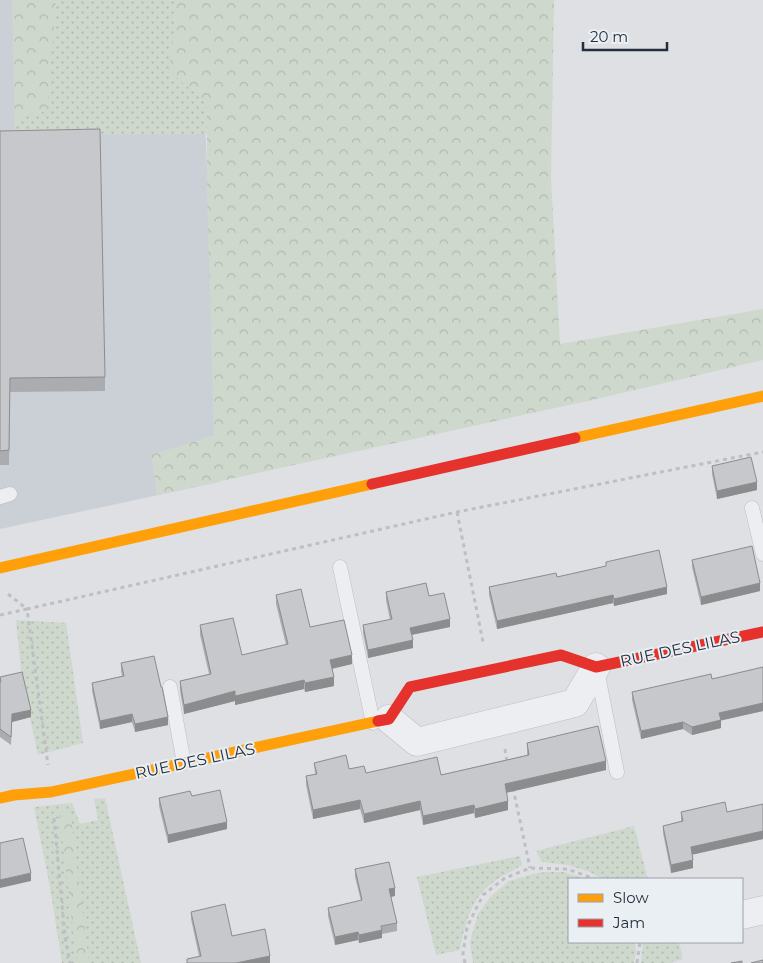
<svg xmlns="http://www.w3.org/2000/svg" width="763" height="963" viewBox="0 0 763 963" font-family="Montserrat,sans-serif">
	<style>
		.built { fill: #cbd0d7 }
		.grass { fill: url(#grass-dots) }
		.forest { fill: url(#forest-crowns) }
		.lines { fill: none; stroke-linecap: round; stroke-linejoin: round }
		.lane-casing { stroke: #bcbec1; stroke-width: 15 }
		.street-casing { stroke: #bcbec1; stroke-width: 29 }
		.path { stroke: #bdbfc4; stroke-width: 3; stroke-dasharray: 4 4; stroke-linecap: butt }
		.lane { stroke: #edeef1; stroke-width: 14 }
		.street { stroke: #edeef1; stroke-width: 28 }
		.slow { stroke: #ff9f0a; stroke-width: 11 }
		.jam { stroke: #e5322d; stroke-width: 11 }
		.wall { fill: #aaacaf }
		.shaded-wall { fill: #8b8c8e }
		.building { fill: #c6c8cb; stroke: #8b8c8e }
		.labels { text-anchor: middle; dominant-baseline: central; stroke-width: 4; stroke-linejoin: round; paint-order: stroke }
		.street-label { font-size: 16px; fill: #242e3d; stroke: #eaeff4 }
	</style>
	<defs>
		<pattern id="grass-dots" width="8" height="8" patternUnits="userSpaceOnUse" patternTransform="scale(1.25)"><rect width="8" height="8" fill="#cfd8cd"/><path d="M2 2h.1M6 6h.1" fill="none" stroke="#b2bab1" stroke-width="1.8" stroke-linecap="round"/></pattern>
		<pattern id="forest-crowns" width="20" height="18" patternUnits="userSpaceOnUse" patternTransform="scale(1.25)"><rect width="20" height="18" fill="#cfd8cd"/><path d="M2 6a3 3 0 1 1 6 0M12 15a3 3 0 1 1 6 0" fill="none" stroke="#b2bab1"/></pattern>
	</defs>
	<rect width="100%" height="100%" fill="#dee0e3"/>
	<polygon class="built" points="0,0 36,0 202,40 219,482 0,529"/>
	<g class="grass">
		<polygon points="56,0 178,0 169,71 207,103 207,134 13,135 15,120 47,110"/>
		<polygon points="16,620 66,623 83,743 38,755 22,680"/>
		<polygon points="105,798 141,963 62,963 50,887 34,807 72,803 80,824 98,820 94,799"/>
		<polygon points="634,826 648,879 602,879 590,872 568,865 542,862 536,851"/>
		<path d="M520 856 522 865C513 871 503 875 495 881 472 895 464 926 460 950L436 955 417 877Z"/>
		<polygon points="545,872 563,872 587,879 569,879 569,942 635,942 636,952 634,963 473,963 470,942 478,914 491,896 509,881 533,874"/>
		<polygon points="643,942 679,942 683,959 670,963 641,963"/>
	</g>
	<g class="forest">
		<polygon points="12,0 56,0 47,111 15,120"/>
		<polygon points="178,0 554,0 551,178 560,344 763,309 763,360 592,400 157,495 151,455 214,435 207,191 207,103 169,71"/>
		<polygon points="70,810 89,963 78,963 75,947 59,811"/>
	</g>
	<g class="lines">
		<g class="lane-casing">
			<g id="lane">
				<polyline points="0,497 10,494"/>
				<polyline points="752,508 763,554"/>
				<polyline points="340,567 373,723"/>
				<polyline points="597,670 617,772"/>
				<polyline points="170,687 184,763"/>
			</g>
		</g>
		<g class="street-casing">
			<g id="street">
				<polyline points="389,719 417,742 575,703 596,667"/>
				<polyline points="742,915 763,910"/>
			</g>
		</g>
		<g class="path">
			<polyline points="457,512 483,642"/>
			<polyline points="8,594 27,609 457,512 763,452"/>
			<polyline points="0,615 27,609 48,765"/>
			<polyline points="505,749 507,762"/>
			<polyline points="513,788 530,868"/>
			<polyline points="54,818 65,937 70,963"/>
			<polyline points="465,963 463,954 467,927 483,895 505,878 530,868 567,869 595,879"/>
			<polyline points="637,963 640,942"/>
		</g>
		<use href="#lane" class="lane"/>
		<use href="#street" class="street"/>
		<g class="slow">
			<polyline points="575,438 763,396"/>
			<polyline points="0,568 372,484"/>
			<polyline points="0,798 14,795 51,792 378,721"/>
		</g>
		<g class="jam">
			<polyline points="372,484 575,438"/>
			<polyline points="378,721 389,719 410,687 561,655 596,667 763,632"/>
		</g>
	</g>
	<g class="wall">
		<polygon points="0,131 105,377 105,391 10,392 9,465 0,465"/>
		<polygon points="712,466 757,490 717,499 712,474"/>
		<polygon points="692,560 760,591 701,605 692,567"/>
		<polygon points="606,562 667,594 614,606 613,603 497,629 489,595 489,587 557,577 606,566"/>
		<polygon points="386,592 429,596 450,627 412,635 413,648 368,658 363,633 363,625 390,620 386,600"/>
		<polygon points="276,595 310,627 352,664 332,669 334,686 305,692 304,689 235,705 235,701 184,714 180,691 180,681 209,674 200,635 200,625 242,655 286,645 276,604"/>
		<polygon points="121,663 168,725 135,732 132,722 100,729 92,691 92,683 122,676 121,671"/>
		<polygon points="763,667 763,711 721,720 721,728 692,735 683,729 641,739 632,700 632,692 712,679"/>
		<polygon points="0,677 31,717 12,722 11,745 0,737"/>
		<polygon points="527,743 606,770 506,793 508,810 475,818 474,813 423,825 420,810 364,823 360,809 313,819 306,785 306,776 315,774 314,763 366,773 441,775 527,755"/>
		<polygon points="192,796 227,829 168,843 159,806 159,798"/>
		<polygon points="763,804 763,839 692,854 693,868 671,873 663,833 663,826 681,821 681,812 727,812"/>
		<polygon points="355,869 395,896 391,897 397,923 397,931 382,934 382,938 359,943 358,940 335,945 328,916 328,908 361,901 355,877"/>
		<polygon points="191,912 270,963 187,963 187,959 199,956 191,919"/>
	</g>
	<g class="shaded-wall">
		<polygon points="757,482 757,490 717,499 717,491"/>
		<polygon points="760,583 760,591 701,605 701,597"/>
		<polygon points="667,587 667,594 614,606 614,599"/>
		<polygon points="613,595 613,603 497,629 497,621"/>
		<polygon points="450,619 450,627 410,635 410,628"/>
		<polygon points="413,640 413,648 368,658 368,650"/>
		<polygon points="352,655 352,664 330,669 330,660"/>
		<polygon points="334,677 334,686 305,692 305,683"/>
		<polygon points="304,680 304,689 235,705 235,696"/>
		<polygon points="235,691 235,701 184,714 184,705"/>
		<polygon points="763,703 763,711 719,721 719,713"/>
		<polygon points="31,710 31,717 12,722 11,745 12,714"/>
		<polygon points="132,714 132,722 100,729 100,721"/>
		<polygon points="168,717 168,725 135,732 135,724"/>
		<polygon points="721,720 721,728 692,735 692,727"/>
		<polygon points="683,722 683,729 641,739 641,731"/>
		<polygon points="606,761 606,770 505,793 505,784"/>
		<polygon points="360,800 360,809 313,819 313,810"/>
		<polygon points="420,801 420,810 364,823 364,814"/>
		<polygon points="508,801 508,810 475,818 475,809"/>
		<polygon points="474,805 474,813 423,825 423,816"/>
		<polygon points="227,822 227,829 168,843 168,835"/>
		<polygon points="763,831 763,839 691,855 691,847"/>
		<polygon points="693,860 693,868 671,873 671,865"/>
		<polygon points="31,873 31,881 0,888 0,880"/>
		<polygon points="395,888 395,896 389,897 389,889"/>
		<polygon points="382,930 382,938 359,943 359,935"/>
		<polygon points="358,932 358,940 335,945 335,937"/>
		<polygon points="270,956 270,963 236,963"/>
	</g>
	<g class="building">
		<polygon points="100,129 105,377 10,378 9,450 0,451 0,131"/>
		<polygon points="751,457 757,482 717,491 712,466"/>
		<polygon points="752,546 760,583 701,597 692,560"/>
		<polygon points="659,550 667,587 614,599 613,595 497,621 489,587 556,573 557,577 606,566 606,562"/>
		<polygon points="426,583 429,596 444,593 450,619 410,628 413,640 368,650 363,625 392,619 386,592"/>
		<polygon points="301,589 310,627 344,620 352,655 330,660 334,677 305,683 304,680 235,696 235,691 184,705 180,681 211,674 200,625 233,618 242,655 288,644 276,595"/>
		<polygon points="154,656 161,687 162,687 168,717 135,724 132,714 100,721 92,683 124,676 121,663"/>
		<polygon points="763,667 763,703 719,713 721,720 692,727 683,722 641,731 632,692 711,674 712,679"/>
		<polygon points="22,672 31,710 12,714 11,737 0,729 0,682 1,682 0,677"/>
		<polygon points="598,726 606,761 505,784 508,801 475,809 474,805 423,816 420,801 364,814 360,800 313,810 306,776 317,774 314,763 346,755 349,769 364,766 366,773 437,757 441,775 529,755 527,743"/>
		<polygon points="220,790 227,822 168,835 159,798 190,791 192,796"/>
		<polygon points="725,802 727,812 763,804 763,831 691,847 693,860 671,865 663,826 683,821 681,812"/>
		<polygon points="23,838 31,873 0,880 0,843"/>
		<polygon points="389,862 395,888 389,889 397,923 381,926 382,930 359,935 358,932 335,937 328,908 362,900 355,869"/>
		<polygon points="225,904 232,936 265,929 270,956 236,963 187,963 187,959 201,956 191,912"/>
		<polygon points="763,960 763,963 751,963"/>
		<polygon points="742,961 742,963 731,963"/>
	</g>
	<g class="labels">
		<g class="street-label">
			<text transform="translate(680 649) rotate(-12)">RUE DES LILAS</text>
			<text transform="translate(195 761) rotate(-12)">RUE DES LILAS</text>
		</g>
	</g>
	<rect x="568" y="878" width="175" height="65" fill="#eaeff4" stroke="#9ba2ab"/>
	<rect x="578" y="894" width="25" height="8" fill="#ff9f0a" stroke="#9ba2ab"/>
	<text x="613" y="903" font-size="15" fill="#242e3d">Slow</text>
	<rect x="578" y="919" width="25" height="8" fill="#e5322d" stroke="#9ba2ab"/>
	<text x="613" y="928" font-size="15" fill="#242e3d">Jam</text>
	<path d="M583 42v8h84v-8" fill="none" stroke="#242e3d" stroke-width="2.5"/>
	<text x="590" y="42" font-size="15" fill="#242e3d" stroke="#eaeff4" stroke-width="4" paint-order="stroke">20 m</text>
</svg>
